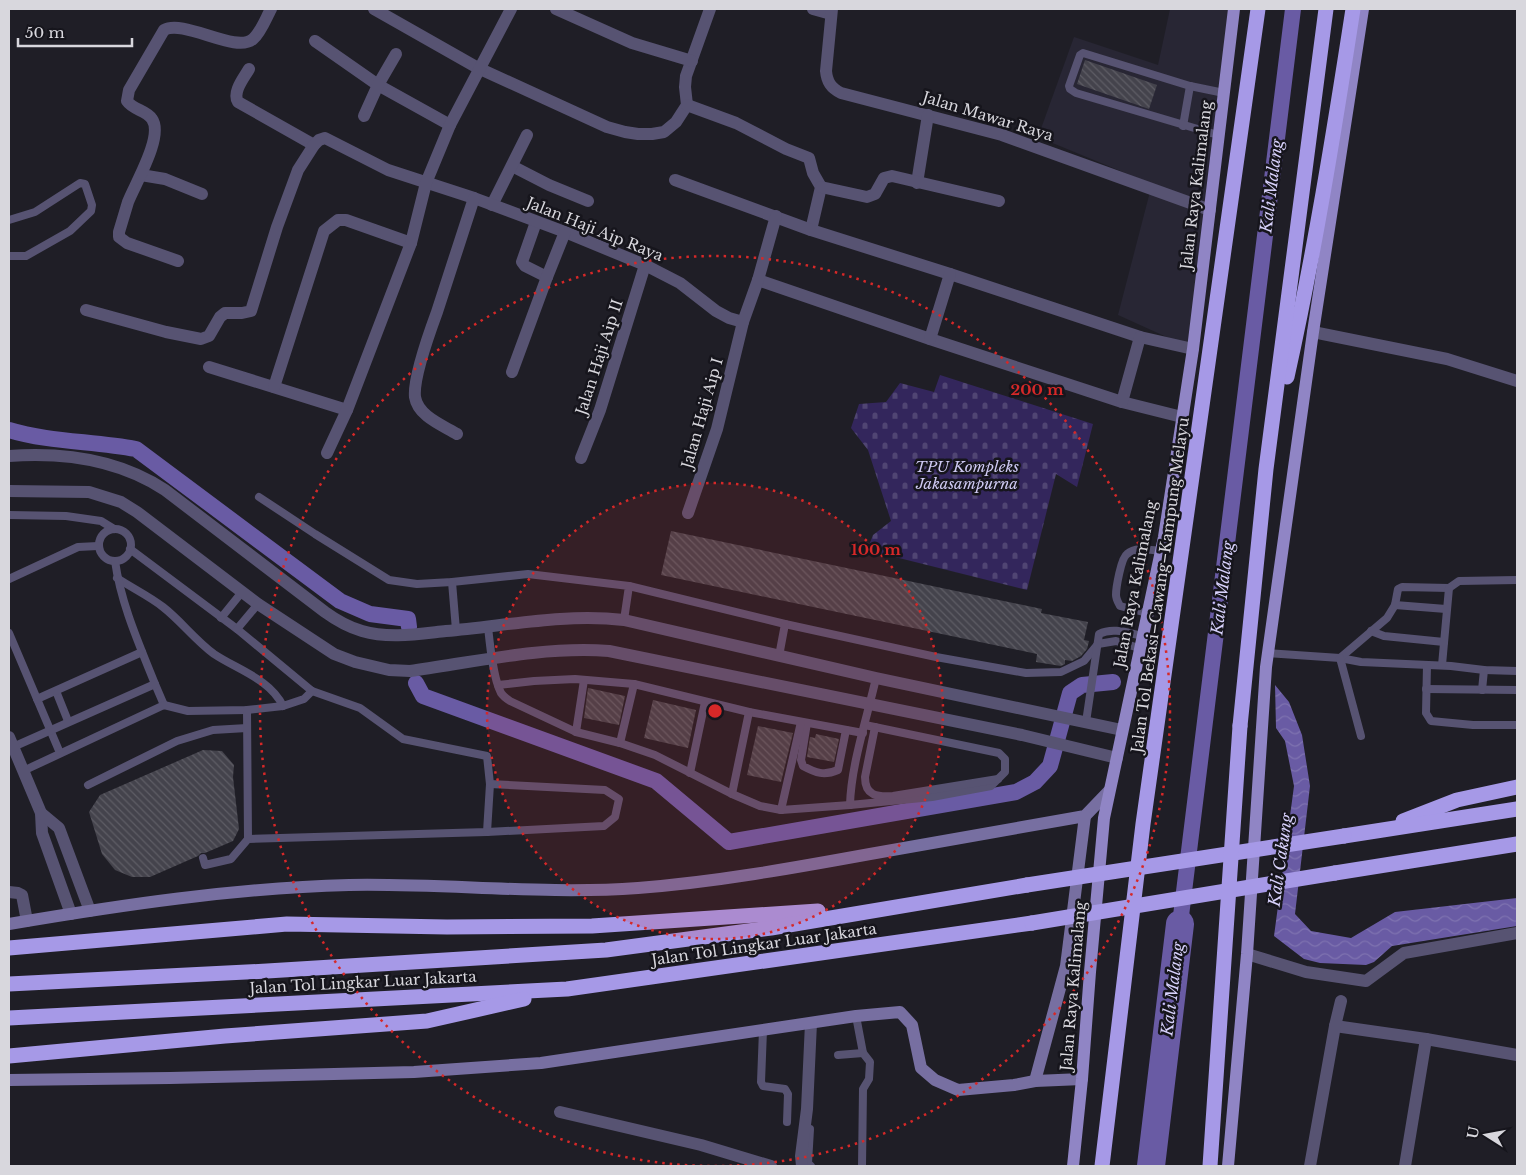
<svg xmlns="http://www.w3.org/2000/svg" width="1526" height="1175" viewBox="0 0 1526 1175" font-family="'Libre Baskerville',serif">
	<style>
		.built { fill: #282634 }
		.cemetery { fill: url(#cemetery-stones) }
		.water { fill: url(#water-waves) }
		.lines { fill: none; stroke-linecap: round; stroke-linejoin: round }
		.canal { stroke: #695ba4; stroke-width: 16 }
		.river { stroke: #695ba4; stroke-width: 28 }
		.building { fill: url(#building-back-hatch) }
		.lane { stroke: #575372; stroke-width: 8 }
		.street { stroke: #575372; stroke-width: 12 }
		.secondary { stroke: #776fa1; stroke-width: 12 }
		.primary { stroke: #9085c5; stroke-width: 12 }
		.highway { stroke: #a699e7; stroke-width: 15 }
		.highway-bridge { stroke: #a699e7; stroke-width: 15 }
		.ring { fill: none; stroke: #d62828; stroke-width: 2.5; stroke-dasharray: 2.5 5 }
		.labels { text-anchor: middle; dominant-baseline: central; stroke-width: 5; stroke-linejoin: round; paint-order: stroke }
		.street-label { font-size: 15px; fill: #d8d7dd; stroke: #16151c }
		.park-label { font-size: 15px; font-style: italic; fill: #cec9f2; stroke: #16151c }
		.water-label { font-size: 16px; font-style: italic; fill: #d7d1fb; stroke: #16151c }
		.centre { fill: #d62828; stroke: #16151c; stroke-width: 2.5 }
		.ring-label { font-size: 15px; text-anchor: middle; font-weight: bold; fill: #d62828; stroke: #16151c; stroke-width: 5; stroke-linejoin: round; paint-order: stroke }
	</style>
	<defs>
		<pattern id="cemetery-stones" width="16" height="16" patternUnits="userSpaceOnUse" patternTransform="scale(1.25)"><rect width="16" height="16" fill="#33265c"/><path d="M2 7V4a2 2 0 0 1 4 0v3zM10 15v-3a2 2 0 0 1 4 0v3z" fill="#504573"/></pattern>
		<pattern id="water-waves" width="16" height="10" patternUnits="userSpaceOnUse" patternTransform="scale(1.25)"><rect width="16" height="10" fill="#695ba4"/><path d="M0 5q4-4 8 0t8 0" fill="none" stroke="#7e72b0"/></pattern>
		<pattern id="building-back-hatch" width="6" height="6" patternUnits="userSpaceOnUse" patternTransform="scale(1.25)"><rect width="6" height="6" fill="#44434c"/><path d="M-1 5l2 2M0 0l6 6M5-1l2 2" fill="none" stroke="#5e5d65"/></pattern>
	</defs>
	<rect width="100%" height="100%" fill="#1f1e26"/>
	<polygon class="built" points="1170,9 1234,9 1193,349 1118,315 1152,184 1038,137 1074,37 1158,65"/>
	<polygon class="cemetery" points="940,375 1093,424 1077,487 1056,474 1027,590 867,550 873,535 891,521 868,450 851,428 859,404 886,402 900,383 934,392"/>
	<polygon class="water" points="1275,685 1289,702 1302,735 1310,786 1295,914 1311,931 1351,938 1395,912 1517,898 1517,926 1392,946 1374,962 1366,965 1320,963 1304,959 1274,936 1294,786 1285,741 1276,728"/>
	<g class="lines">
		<g class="canal">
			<path d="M9 430C49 442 94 441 136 449L340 601 370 614 408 619 409 627"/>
			<polyline points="416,683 423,696 656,781 729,842 1016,792 1035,782 1050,766 1070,693 1082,685 1113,682"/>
			<polyline points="1180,924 1293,9"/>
		</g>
		<polyline class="river" points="1151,1166 1180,924"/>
	</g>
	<g class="building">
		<polygon points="1085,60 1157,85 1149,109 1077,84"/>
		<polygon points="671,531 1042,609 1041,613 1088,622 1084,640 1089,641 1087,649 1081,656 1072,661 1065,660 1065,664 1061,666 1036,662 1037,654 661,575"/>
		<polygon points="588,688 625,696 619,725 584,718"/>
		<polygon points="653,700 696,710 688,748 644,738"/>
		<polygon points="758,726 793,733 781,782 747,775"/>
		<polygon points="816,734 839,739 834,762 807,757 810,737 815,738"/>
		<polygon points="203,750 222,751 234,765 233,777 239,829 233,841 205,853 201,853 198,856 150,877 132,877 115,870 102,854 89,812 100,795"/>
	</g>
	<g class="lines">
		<g class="lane">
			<polyline points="1183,126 1190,86"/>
			<polyline points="1218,135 1076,93 1070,89 1069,86 1080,55 1083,53 1190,86 1224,93"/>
			<polyline points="9,220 35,212 80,183 85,184 92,205 91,211 70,231 26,256 9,256"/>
			<polyline points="259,497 315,534 389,580 417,584 452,582 528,574 629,586 624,620"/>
			<polyline points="9,515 66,516 101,521 114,529"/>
			<circle cx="115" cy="545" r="16"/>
			<polyline points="130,549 237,629 312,691 360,708 403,739 487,756 490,784 487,832 248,839"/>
			<path d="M117 578C132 588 149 596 163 607 181 621 195 640 214 654 238 670 270 679 283 706"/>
			<polyline points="9,579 78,547 98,546"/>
			<polyline points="452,582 456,630"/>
			<polyline points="629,586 785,624 936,657 1026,673 1061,672 1084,661 1098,644 1116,641 1139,648"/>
			<polyline points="1395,605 1446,609"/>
			<path d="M1147 613 1120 606C1118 602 1116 599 1116 595 1116 588 1121 558 1127 554 1136 546 1150 550 1161 551"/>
			<polyline points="221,618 242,592"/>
			<path d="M488 627C490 645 493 678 501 693 503 696 507 699 510 701L576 732 620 743 655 755 732 794 760 806 781 810 850 805"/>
			<polyline points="237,629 258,604"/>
			<polyline points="1371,631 1384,636 1444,642"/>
			<polyline points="9,633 60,753"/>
			<polyline points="1268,653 1340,658 1361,662 1451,666 1484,670 1517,671"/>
			<polyline points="779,656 785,624"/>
			<polyline points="1340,658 1387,618 1395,605 1398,589 1402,587 1449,588 1459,581 1517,580"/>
			<polyline points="1340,658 1361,736"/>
			<polyline points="1427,665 1426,713 1431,721 1473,725 1517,725"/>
			<polyline points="1442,665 1449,588"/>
			<polyline points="155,684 164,705"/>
			<polyline points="498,685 534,681 575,679 634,684 749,712 863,733"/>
			<polyline points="1426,689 1517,690"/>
			<polyline points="1482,690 1484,670"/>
			<polyline points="56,691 68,721"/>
			<polyline points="37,699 142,652"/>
			<path d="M1086 722 1099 634C1113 627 1128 633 1142 636"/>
			<path d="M807 723 801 760 803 766C816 773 824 776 838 770L846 730"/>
			<path d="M865 725 999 753 1005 759V772L991 786 932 797 850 805C851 765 867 718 876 678"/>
			<path d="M875 727 865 777C865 796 877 797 893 796L998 779"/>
			<polyline points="576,732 584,680"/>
			<polyline points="620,743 634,684"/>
			<path d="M13 747 155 684C139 644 121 604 115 561"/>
			<polyline points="23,771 164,705 188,711 247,710 283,706 304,699 312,691"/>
			<polyline points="690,773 705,702"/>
			<polyline points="88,785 177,741 213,730 247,728"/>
			<polyline points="732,794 749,712"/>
			<polyline points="781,810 801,722"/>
			<polyline points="487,832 604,826 615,817 619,799 605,790 490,784"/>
			<polyline points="203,858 205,865 231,859 248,839 247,710"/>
			<polyline points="856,1016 863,1053 870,1062 869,1079 863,1089 862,1166"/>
			<polyline points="763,1030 761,1082 763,1086 785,1089 788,1094 787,1122"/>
			<polyline points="838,1055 863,1053"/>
			<polyline points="810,1129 808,1163 811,1166"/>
		</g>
		<g class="street">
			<polyline points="374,9 478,68 607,127 625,132 638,134 652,134 664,132 676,122 687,105 685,87 686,76 710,9"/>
			<polyline points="556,9 632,43 692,61"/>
			<polyline points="813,9 831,14"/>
			<path d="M832 9 826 71C827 82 831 88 841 93L1002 135 1210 210"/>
			<polyline points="315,41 378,85 450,125"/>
			<path d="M249 69C244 78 232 92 238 102L314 145"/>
			<polyline points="687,105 736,123 786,149 809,158 813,173 821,187 811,230"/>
			<polyline points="364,116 378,85 396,54"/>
			<polyline points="512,166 549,185 588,201"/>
			<polyline points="141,175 165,179 202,194"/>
			<polyline points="675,180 811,230 950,274 1140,337 1193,349"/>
			<polyline points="917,183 928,115"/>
			<polyline points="821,187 867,197 875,194 884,178 892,176 999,201"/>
			<polyline points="492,205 527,135"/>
			<polyline points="536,222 522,262 525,266 547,277"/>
			<path d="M178 261 127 243 119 237V232C122 222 125 212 128 202 135 184 164 136 152 119 146 110 133 110 127 101L129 90 164 30C184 19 236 54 253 39 261 32 266 18 271 9"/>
			<polyline points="758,280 930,339 1122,402 1182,417"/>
			<polyline points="86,310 166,332 201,339 209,336 220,317 225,313 242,313 251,311 277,227 298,170 314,145 319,140 325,138 388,170 474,198 565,232 645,265 680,283 716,311 729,318 743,322"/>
			<polyline points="1313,332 1447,359 1517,381"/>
			<polyline points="930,339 950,274"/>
			<polyline points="209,367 347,410"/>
			<polyline points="512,372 547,277 565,232"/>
			<polyline points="274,387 324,231 338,220 346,220 411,243"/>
			<polyline points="1122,402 1140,337"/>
			<path d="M457 434C442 425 418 416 415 397 413 378 430 331 437 312 449 274 462 236 474 198"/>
			<polyline points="327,453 347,410 411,243 426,183 450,125 511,9"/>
			<path d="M9 456C64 452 118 459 165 490L325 612C336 620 348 627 362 631 389 639 418 634 446 631 505 626 565 613 624 620L876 678 1122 730"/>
			<polyline points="581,458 600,410 645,265"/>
			<path d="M9 491 89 492 121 502 137 512 258 604 334 654 355 662 389 670 410 671C474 662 544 646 609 651L1022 735 1117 758"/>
			<polyline points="688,513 717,429 743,322 758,280 776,216"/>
			<polyline points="9,737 41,813 42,833 71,914"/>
			<polyline points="41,813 59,828 90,911"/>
			<polyline points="9,892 18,893 22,895 27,921"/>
			<polyline points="1247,954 1306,972 1366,981 1404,953 1517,933"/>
			<polyline points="1335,1026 1426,1039 1517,1055"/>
			<polyline points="560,1112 701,1145 771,1166"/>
			<polyline points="802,1166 801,1156 807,1109 811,1023"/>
			<polyline points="1310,1166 1335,1026 1341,1001"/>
			<polyline points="1405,1166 1426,1039"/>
		</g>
		<g class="secondary">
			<path d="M9 924C121 905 235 888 349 885 446 883 542 895 638 888 716 882 793 868 870 854 941 842 1013 829 1085 816L1109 791"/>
			<polyline points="9,1080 170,1078 414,1072 541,1063 856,1016 900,1012 912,1025 921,1068 935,1080 958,1090 1014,1085 1035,1081 1082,1079"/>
			<polyline points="1035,1081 1066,966 1085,816"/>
		</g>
		<g class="primary">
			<polyline points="1073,1166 1082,1079 1090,972 1104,818 1164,537 1193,349 1234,9"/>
			<polyline points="1228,1166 1247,954 1266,667 1313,332 1363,9"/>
		</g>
		<g class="highway">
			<path d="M1287 377C1314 255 1334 132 1353 9"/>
			<polyline points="1240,726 1266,469 1326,9"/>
			<polyline points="1403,821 1457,800 1517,787"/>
			<polyline points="1344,836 1517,809"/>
			<polyline points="1335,873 1517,844"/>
			<polyline points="9,948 287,924 447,927 592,926 818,911"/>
			<polyline points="9,984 267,971 606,950 771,928 1027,885"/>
			<polyline points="9,1018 567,989 1032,923"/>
			<polyline points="9,1056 225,1036 427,1021 524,999"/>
		</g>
		<g class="highway-bridge">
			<polyline points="1027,885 1344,836"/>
			<polyline points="1032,923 1335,873"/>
			<polyline points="1102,1166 1143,824 1258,9"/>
			<polyline points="1210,1166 1240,726"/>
		</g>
	</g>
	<circle cx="715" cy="711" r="228" fill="#d62828" fill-opacity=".12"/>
	<g class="ring">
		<circle cx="715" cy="711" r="228"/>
		<circle cx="715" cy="711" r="455"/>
	</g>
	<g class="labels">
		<g class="street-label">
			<text transform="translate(988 116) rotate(17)">Jalan Mawar Raya</text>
			<text transform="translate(1196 185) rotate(-83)">Jalan Raya Kalimalang</text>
			<text transform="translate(595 229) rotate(22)">Jalan Haji Aip Raya</text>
			<text transform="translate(599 357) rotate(-72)">Jalan Haji Aip II</text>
			<text transform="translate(702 413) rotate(-74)">Jalan Haji Aip I</text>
			<text transform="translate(1135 584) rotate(-79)">Jalan Raya Kalimalang</text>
			<text transform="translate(1160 585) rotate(-82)">Jalan Tol Bekasi–Cawang–Kampung Melayu</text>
			<text transform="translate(764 944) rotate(-8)">Jalan Tol Lingkar Luar Jakarta</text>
			<text transform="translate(363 982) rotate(-3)">Jalan Tol Lingkar Luar Jakarta</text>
			<text transform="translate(1073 986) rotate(-85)">Jalan Raya Kalimalang</text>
		</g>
		<g class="park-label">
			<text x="967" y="466">TPU Kompleks<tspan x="967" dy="17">Jakasampurna</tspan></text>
		</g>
		<g class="water-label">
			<text transform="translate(1271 186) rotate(-83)">Kali Malang</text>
			<text transform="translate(1222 588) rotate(-83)">Kali Malang</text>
			<text transform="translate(1280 860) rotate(-82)">Kali Cakung</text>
			<text transform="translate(1172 989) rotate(-83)">Kali Malang</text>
		</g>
	</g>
	<circle cx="715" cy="711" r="8" class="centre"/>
	<g class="ring-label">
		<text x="1037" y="395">200 m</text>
		<text x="876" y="555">100 m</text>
	</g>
	<rect width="1526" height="1175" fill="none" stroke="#d8d7dd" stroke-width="20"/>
	<g transform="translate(1486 1135) rotate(281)" stroke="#16151c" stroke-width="4" paint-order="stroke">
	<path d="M0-4L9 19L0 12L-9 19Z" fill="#d8d7dd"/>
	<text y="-8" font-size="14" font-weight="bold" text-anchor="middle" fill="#d8d7dd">U</text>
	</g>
	<path d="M18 38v8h114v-8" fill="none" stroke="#d8d7dd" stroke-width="2.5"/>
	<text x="25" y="38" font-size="15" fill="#d8d7dd" stroke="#16151c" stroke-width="4" paint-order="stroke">50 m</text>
</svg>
